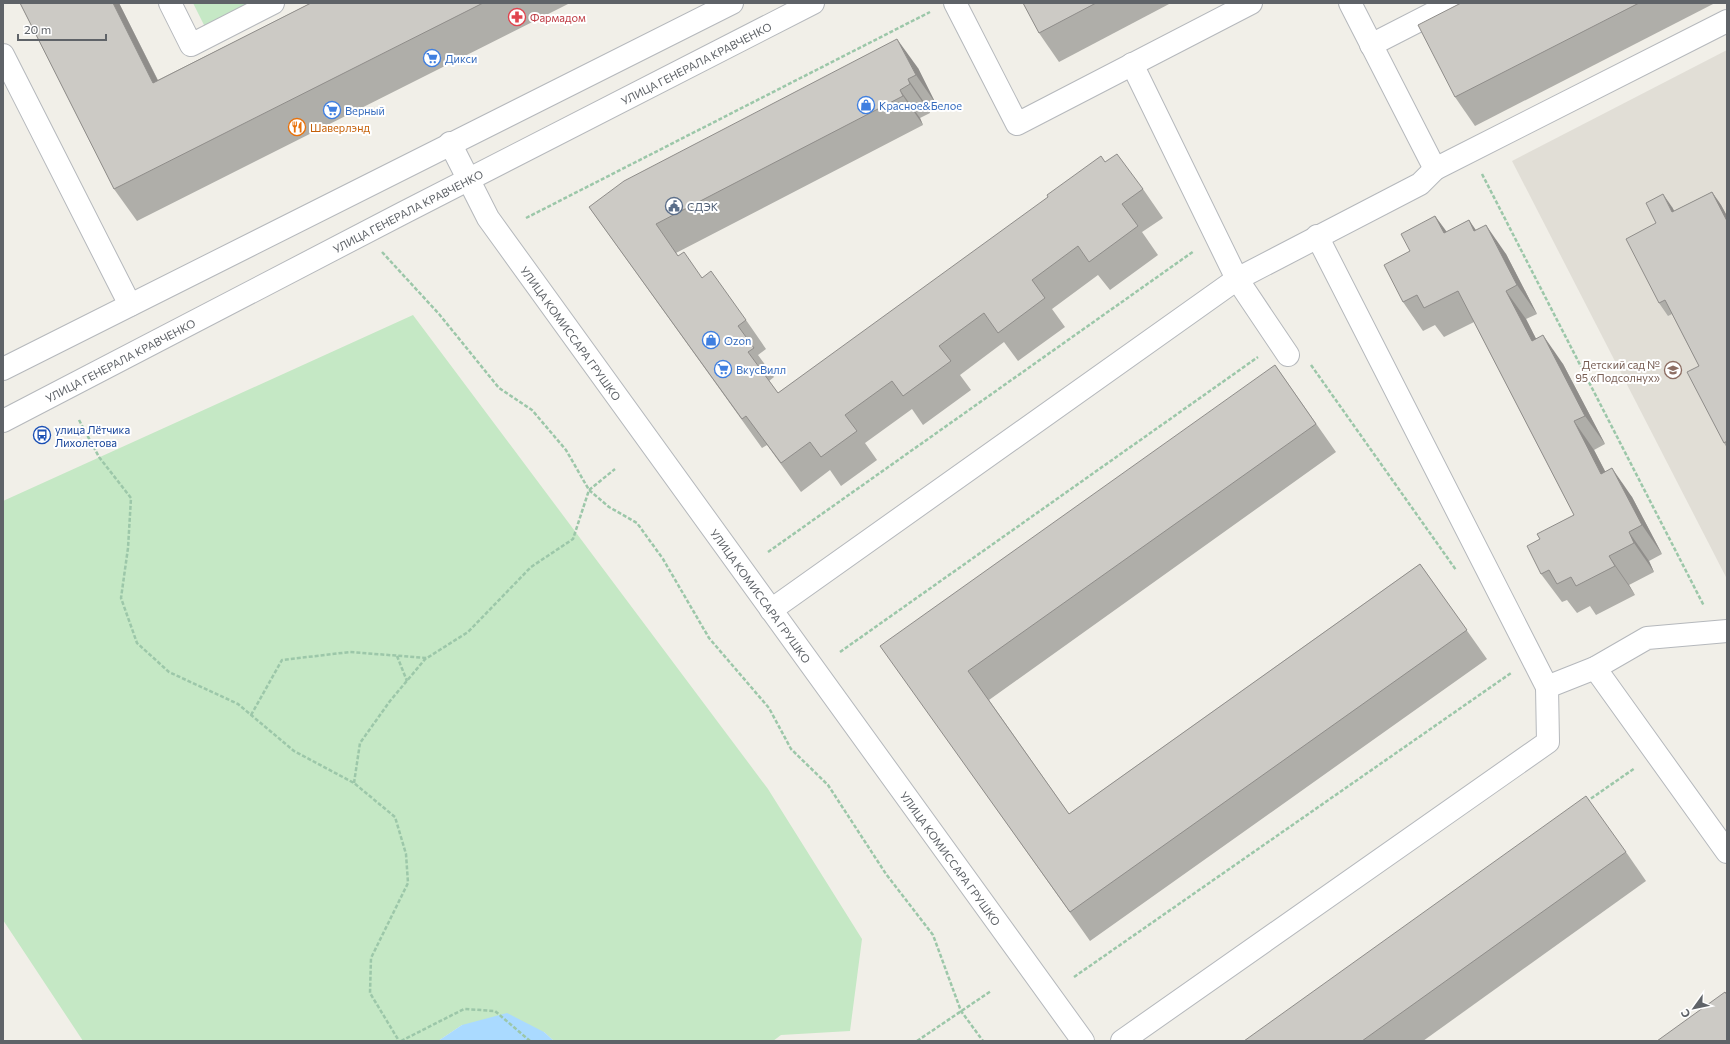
<svg xmlns="http://www.w3.org/2000/svg" width="1730" height="1044" viewBox="0 0 1730 1044" font-family="Commissioner,sans-serif">
	<style>
		.education { fill: #e1ded6 }
		.green { fill: #c5e8c5 }
		.water { fill: #aadaff }
		.lines { fill: none; stroke-linecap: round; stroke-linejoin: round }
		.minor-casing { stroke: #b5b8bc; stroke-width: 24 }
		.path { stroke: #9cc7a9; stroke-width: 2.5; stroke-dasharray: 4 2; stroke-linecap: butt }
		.minor { stroke: #fff; stroke-width: 22 }
		.wall { fill: #afaea9 }
		.shaded-wall { fill: #8f8d8a }
		.building { fill: #cccac5; stroke: #8f8d8a }
		.labels { text-anchor: middle; dominant-baseline: central; stroke-width: 4; stroke-linejoin: round; paint-order: stroke }
		.health-label { font-size: 11px; fill: #be3a42; stroke: #fff; text-anchor: start }
		.shop-label { font-size: 11px; fill: #366cbe; stroke: #fff; text-anchor: start }
		.street-label { font-size: 11px; fill: #5f6368; stroke: #fff }
		.food-label { font-size: 11px; fill: #c56008; stroke: #fff; text-anchor: start }
		.service-label { font-size: 11px; fill: #4e5e75; stroke: #fff; text-anchor: start }
		.education-label { font-size: 11px; fill: #785e54; stroke: #fff; text-anchor: end }
		.transit-label { font-size: 11px; fill: #164399; stroke: #fff; text-anchor: start }
	</style>
	<rect width="100%" height="100%" fill="#f1efe8"/>
	<polygon class="education" points="1727,50 1727,579 1512,161"/>
	<g class="green">
		<polygon points="193,3 262,3 207,31"/>
		<polygon points="413,315 768,789 862,939 850,1031 781,1035 773,1041 554,1041 544,1032 462,1025 438,1041 83,1041 3,920 3,501"/>
	</g>
	<polygon class="water" points="507,1013 544,1032 554,1041 438,1041 462,1025"/>
	<g class="lines">
		<g class="minor-casing">
			<g id="minor">
				<polyline points="170,3 191,45 273,3"/>
				<polyline points="955,3 1017,124 1251,3"/>
				<polyline points="1350,3 1435,169"/>
				<polyline points="1371,45 1453,3"/>
				<polyline points="3,55 130,305"/>
				<polyline points="1132,64 1237,279 1288,355"/>
				<path id="s1" d="M450 143 488 218 1083 1041"/>
				<polyline points="1317,236 1547,687"/>
				<polyline points="3,369 732,3"/>
				<path id="s2" d="M3 421 403 213 813 3"/>
				<polyline points="771,610 1237,279 1420,184 1435,169 1727,21"/>
				<polyline points="1595,668 1727,852"/>
				<polyline points="1122,1041 1548,742 1547,687 1595,668 1647,638 1727,631"/>
			</g>
		</g>
		<g class="path">
			<polyline points="1482,174 1704,606"/>
			<polyline points="526,218 930,12"/>
			<polyline points="382,252 439,314 499,388 532,410 566,450 589,490 609,507 637,523 663,559 709,638 769,708 791,749 828,785 886,874 933,935 961,1011 983,1041"/>
			<polyline points="1311,365 1456,570"/>
			<polyline points="79,420 99,457 131,498 128,548 121,598 137,643 169,672 238,704 294,751 354,783 395,817 406,854 408,883 371,958 370,993 399,1041"/>
			<polyline points="768,552 1194,251"/>
			<polyline points="840,652 1258,357"/>
			<polyline points="397,656 407,681"/>
			<polyline points="251,715 282,660 350,652 427,658 468,632 531,567 573,539 589,490 615,469"/>
			<polyline points="354,783 360,743 390,701 426,658"/>
			<polyline points="1586,802 1635,768"/>
			<polyline points="1074,977 1511,673"/>
			<polyline points="401,1041 464,1009 495,1011 530,1041"/>
			<polyline points="917,1041 991,991"/>
		</g>
		<use href="#minor" class="minor"/>
	</g>
	<g class="wall">
		<polygon points="20,3 119,3 158,80 311,3 570,3 137,221 114,189"/>
		<polygon points="1023,3 1171,3 1059,62 1039,33"/>
		<polygon points="1461,3 1715,3 1475,126 1455,97"/>
		<polygon points="918,68 936,104 928,108 930,113 920,118 923,125 676,253 678,256 702,278 746,320 766,349 758,355 774,377 769,381 778,393 1105,162 1143,189 1163,218 1142,232 1158,255 1110,290 1098,275 1052,309 1065,327 1018,361 1004,342 960,375 971,390 923,425 912,409 865,443 877,460 841,486 830,470 801,492 767,445 762,448 589,207"/>
		<polygon points="1712,192 1721,205 1727,216 1727,448 1724,443 1699,366 1672,314 1668,316 1659,303 1672,207 1674,211"/>
		<polygon points="1435,216 1447,232 1469,220 1475,230 1506,254 1537,314 1526,319 1536,339 1563,364 1605,444 1594,450 1605,471 1632,497 1662,554 1649,561 1654,572 1629,585 1635,595 1596,615 1590,606 1577,613 1567,600 1562,602 1541,574 1540,539 1574,515 1474,322 1444,337 1435,325 1423,331 1403,302"/>
		<polygon points="1275,365 1336,452 989,700 1069,814 1420,564 1487,659 1090,941 901,674"/>
		<polygon points="1626,852 1646,881 1423,1041 1244,1041"/>
	</g>
	<g class="shaded-wall">
		<polygon points="113,3 119,3 175,115 153,83"/>
		<polygon points="897,39 918,68 936,104 916,75"/>
		<polygon points="908,79 928,108 930,113 910,84"/>
		<polygon points="900,90 920,118 923,125 903,96"/>
		<polygon points="1712,192 1721,205 1727,216 1727,221"/>
		<polygon points="1663,194 1672,207 1682,225 1672,212"/>
		<polygon points="1435,216 1456,245 1444,233"/>
		<polygon points="1469,220 1489,249 1474,231"/>
		<polygon points="1486,225 1506,254 1537,314 1517,285"/>
		<polygon points="1506,291 1526,319 1552,370 1532,341"/>
		<polygon points="1543,335 1563,364 1605,444 1585,416"/>
		<polygon points="1574,421 1594,450 1621,502 1601,474"/>
		<polygon points="1612,468 1632,497 1662,554 1642,525"/>
		<polygon points="1629,532 1649,561 1654,572 1634,543"/>
		<polygon points="1609,556 1629,585 1635,595 1615,566"/>
	</g>
	<g class="building">
		<polygon points="20,3 113,3 153,83 311,3 483,3 114,189"/>
		<polygon points="1023,3 1096,3 1039,33"/>
		<polygon points="1461,3 1639,3 1455,97 1418,25"/>
		<polygon points="897,39 916,75 908,79 910,84 900,90 903,96 656,224 678,256 684,252 702,278 711,271 746,320 738,326 754,348 748,352 778,393 1048,197 1047,195 1101,156 1105,162 1117,154 1143,189 1122,204 1138,226 1089,262 1078,246 1032,280 1045,298 998,333 984,313 939,346 951,361 903,396 892,381 845,415 857,431 821,457 810,442 781,463 746,416 742,419 589,207 624,181"/>
		<polygon points="1712,192 1727,221 1727,441 1724,443 1687,372 1699,366 1665,300 1659,303 1626,239 1656,223 1646,203 1663,194 1672,212"/>
		<polygon points="1435,216 1444,233 1469,220 1474,231 1486,225 1517,285 1506,291 1532,341 1543,335 1585,416 1574,421 1601,474 1612,468 1642,525 1629,532 1634,543 1609,556 1615,566 1576,586 1571,577 1557,584 1549,570 1541,574 1527,546 1540,539 1537,534 1574,515 1458,291 1424,308 1417,295 1403,302 1384,265 1410,251 1401,234"/>
		<polygon points="1275,365 1316,424 968,671 1069,814 1420,564 1467,630 1070,912 880,646"/>
		<polygon points="1586,796 1626,852 1362,1041 1244,1041"/>
		<polygon points="1725,992 1727,995 1727,1041 1657,1041"/>
	</g>
	<defs>
		<g id="pharmacy-ring" transform="scale(0.9)"><circle r="9.5" fill="#fff" stroke="#e0444e" stroke-width="1.5"/><path d="M-2-6h4v4h4v4h-4v4h-4v-4h-4v-4h4Z" fill="#e0444e"/></g>
		<g id="supermarket-ring" transform="scale(0.9)"><circle r="9.5" fill="#fff" stroke="#3f7fe0" stroke-width="1.5"/><path d="M-6-5.5h2.5l.6 2H6L4.5 2H-2.5L-4.4-4H-6ZM-1.5 3.2a1.3 1.3 0 1 0 .1 0ZM3 3.2a1.3 1.3 0 1 0 .1 0Z" fill="#3f7fe0"/></g>
		<g id="shop-ring" transform="scale(0.9)"><circle r="9.5" fill="#fff" stroke="#3f7fe0" stroke-width="1.5"/><path d="M-5-2.5h2.3a2.7 3.5 0 0 1 5.4 0H5L5.5 6h-11ZM-1.5-2.5h3a1.5 2.3 0 0 0-3 0Z" fill="#3f7fe0"/></g>
		<g id="restaurant-ring" transform="scale(0.9)"><circle r="9.5" fill="#fff" stroke="#e8710a" stroke-width="1.5"/><path d="M-5-6h1v4h1v-4h1v4h1v-4h1v5L-1.5 .5V6h-2V.5L-5-1ZM5-6V6H3V1.5H1.5Q1.5-4 5-6Z" fill="#e8710a"/></g>
		<g id="civic-ring" transform="scale(0.9)"><circle r="9.5" fill="#fff" stroke="#5c6f8a" stroke-width="1.5"/><path d="M-.6-6.5H3V-4.5H.6V-3L4-1V1h2V6H-6V1h2V-1L-.6-3ZM-1.2 2.5V6h2.4V2.5Z" fill="#5c6f8a"/></g>
		<g id="school-ring" transform="scale(0.9)"><circle r="9.5" fill="#fff" stroke="#8d6e63" stroke-width="1.5"/><path d="M0-5L7-2L0 1L-7-2ZM-4 1L0 2.5L4 1V4Q0 6-4 4Z" fill="#8d6e63"/></g>
		<g id="bus-ring" transform="scale(0.9)"><circle r="9.5" fill="#fff" stroke="#1a4fb4" stroke-width="1.5"/><path d="M-5-6H5V4H4V6H2V4H-2V6H-4V4H-5ZM-3.5-4V0h7V-4ZM-3.5 1.2v1.5H-2V1.2ZM2 1.2v1.5H3.5V1.2Z" fill="#1a4fb4"/></g>
	</defs>
	<g fill-rule="evenodd">
		<use href="#pharmacy-ring" x="517" y="17"/>
		<use href="#supermarket-ring" x="432" y="58"/>
		<use href="#shop-ring" x="866" y="105"/>
		<use href="#supermarket-ring" x="332" y="110"/>
		<use href="#restaurant-ring" x="297" y="127"/>
		<use href="#civic-ring" x="674" y="206"/>
		<use href="#shop-ring" x="711" y="340"/>
		<use href="#supermarket-ring" x="723" y="369"/>
		<use href="#school-ring" x="1673" y="370"/>
		<use href="#bus-ring" x="42" y="435"/>
	</g>
	<g class="labels">
		<g class="health-label">
			<text x="530" y="17">Фармадом</text>
		</g>
		<g class="shop-label">
			<text x="445" y="58">Дикси</text>
			<text x="879" y="105">Красное&amp;Белое</text>
			<text x="345" y="110">Верный</text>
			<text x="724" y="340">Ozon</text>
			<text x="736" y="369">ВкусВилл</text>
		</g>
		<g class="street-label">
			<text stroke="none"><textPath href="#s2" startOffset="780">УЛИЦА ГЕНЕРАЛА КРАВЧЕНКО</textPath></text>
			<text stroke="none"><textPath href="#s2" startOffset="456">УЛИЦА ГЕНЕРАЛА КРАВЧЕНКО</textPath></text>
			<text stroke="none"><textPath href="#s1" startOffset="226">УЛИЦА КОМИССАРА ГРУШКО</textPath></text>
			<text stroke="none"><textPath href="#s2" startOffset="132">УЛИЦА ГЕНЕРАЛА КРАВЧЕНКО</textPath></text>
			<text stroke="none"><textPath href="#s1" startOffset="550">УЛИЦА КОМИССАРА ГРУШКО</textPath></text>
			<text stroke="none"><textPath href="#s1" startOffset="874">УЛИЦА КОМИССАРА ГРУШКО</textPath></text>
		</g>
		<g class="food-label">
			<text x="310" y="127">Шаверлэнд</text>
		</g>
		<g class="service-label">
			<text x="687" y="206">СДЭК</text>
		</g>
		<g class="education-label">
			<text x="1660" y="364">Детский сад №<tspan x="1660" dy="13">95 «Подсолнух»</tspan></text>
		</g>
		<g class="transit-label">
			<text x="55" y="429">улица Лётчика<tspan x="55" dy="13">Лихолетова</tspan></text>
		</g>
	</g>
	<rect width="1730" height="1044" fill="none" stroke="#5f6368" stroke-width="8"/>
	<g transform="translate(1694 1008) rotate(237)" stroke="#ffffff" stroke-width="3" paint-order="stroke">
	<path d="M0-3L7 15L0 10L-7 15Z" fill="#5f6368"/>
	<text y="-6" font-size="11" font-weight="bold" text-anchor="middle" fill="#5f6368">С</text>
	</g>
	<path d="M18 34v6h88v-6" fill="none" stroke="#5f6368" stroke-width="2"/>
	<text x="24" y="34" font-size="12" fill="#5f6368" stroke="#ffffff" stroke-width="3" paint-order="stroke">20 m</text>
</svg>
